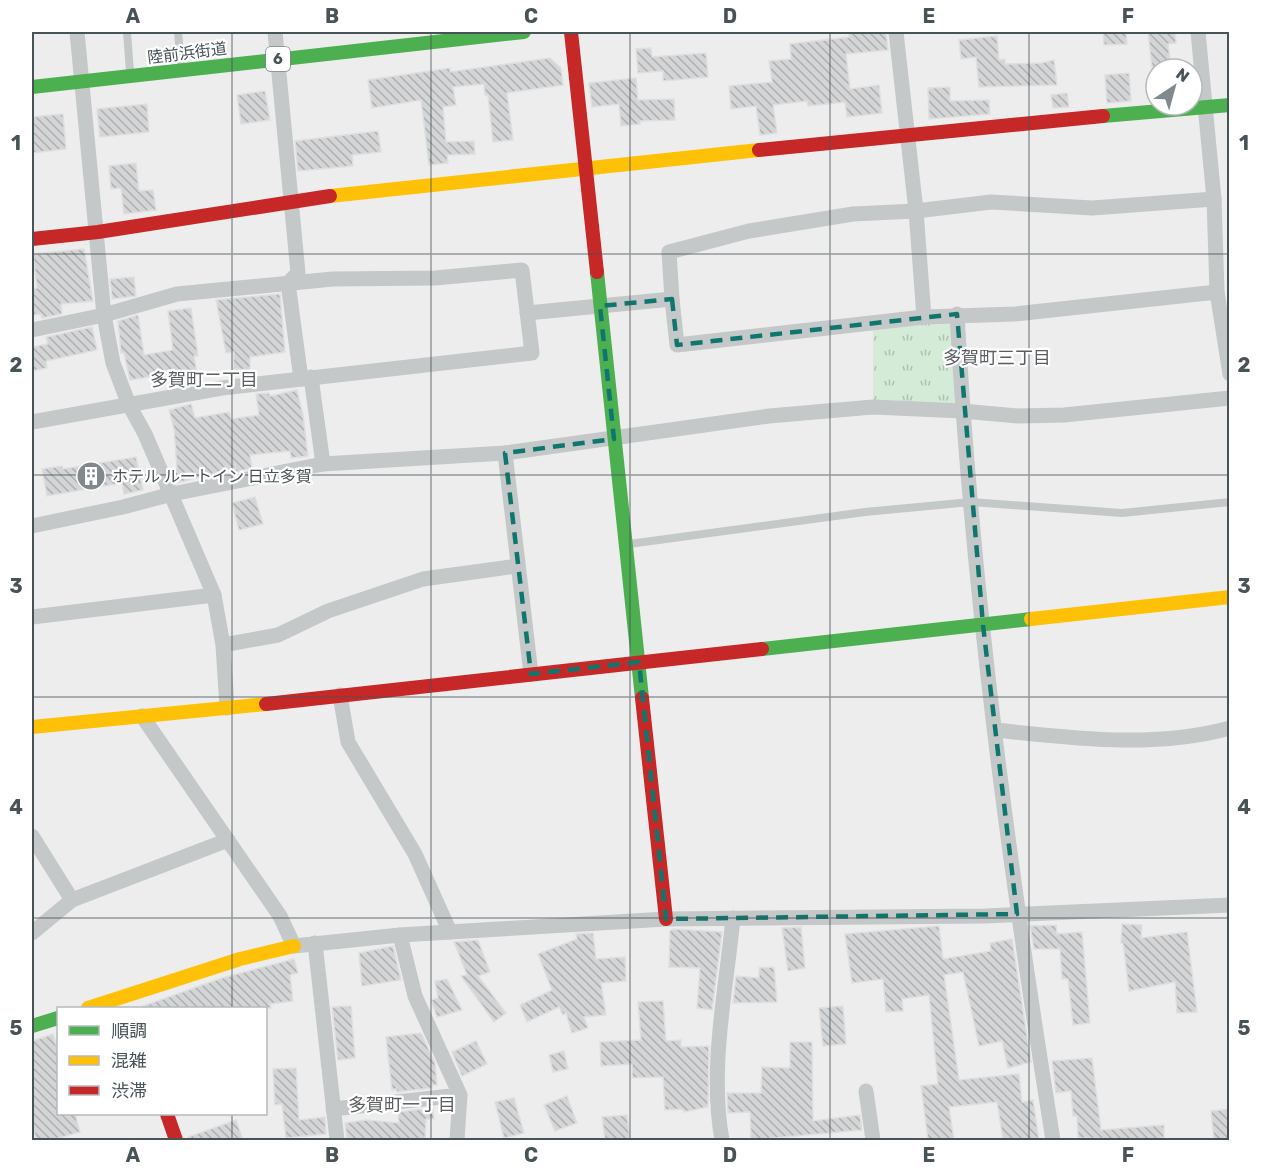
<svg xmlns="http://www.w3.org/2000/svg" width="1261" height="1172" viewBox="0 0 1261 1172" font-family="Rubik,'Noto Sans JP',sans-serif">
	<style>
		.grass { fill: url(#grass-tufts) }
		.building { fill: url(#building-back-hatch); stroke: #dfdfe0; stroke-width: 1.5 }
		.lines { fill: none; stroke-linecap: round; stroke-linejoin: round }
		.lane { stroke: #c5c8c8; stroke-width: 8 }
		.street { stroke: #c5c8c8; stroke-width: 15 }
		.fast { stroke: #4caf50; stroke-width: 14 }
		.slow { stroke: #ffc107; stroke-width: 14 }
		.jam { stroke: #c62828; stroke-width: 14 }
		.marked { fill: none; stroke: #0f766e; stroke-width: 4.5; stroke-dasharray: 12 8; stroke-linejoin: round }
		.grid { fill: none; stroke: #475357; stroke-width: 1.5; stroke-opacity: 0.55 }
		.labels { text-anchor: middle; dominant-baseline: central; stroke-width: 4.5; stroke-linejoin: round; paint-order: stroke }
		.shield { fill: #fff; stroke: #7e8789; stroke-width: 1.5 }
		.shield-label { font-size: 15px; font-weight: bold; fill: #475357 }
		.street-label { font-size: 16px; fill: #475357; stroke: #fff }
		.poi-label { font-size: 16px; fill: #475357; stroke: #fff; text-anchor: start }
		.neighbourhood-label { font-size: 18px; fill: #5a5e60; stroke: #fff }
		.neatline { fill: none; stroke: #475357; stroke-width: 2 }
		.grid-label { font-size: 20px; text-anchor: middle; font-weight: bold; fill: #475357 }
	</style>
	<defs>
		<pattern id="grass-tufts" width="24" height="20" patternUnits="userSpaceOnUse" patternTransform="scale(1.5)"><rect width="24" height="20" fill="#d4ebd8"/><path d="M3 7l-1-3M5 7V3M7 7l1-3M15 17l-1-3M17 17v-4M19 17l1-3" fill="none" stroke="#aec1b2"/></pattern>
		<pattern id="building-back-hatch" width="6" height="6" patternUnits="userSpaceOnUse" patternTransform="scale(1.5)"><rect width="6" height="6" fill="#d4d5d6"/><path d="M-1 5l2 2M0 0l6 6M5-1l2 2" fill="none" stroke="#aeafb0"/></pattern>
	</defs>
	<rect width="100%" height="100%" fill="#eeeded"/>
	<polygon class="grass" points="957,314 962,411 873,407 873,323"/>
	<g class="building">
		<polygon points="849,32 886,32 888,50 846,54 850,89 879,85 882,113 847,117 845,102 808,106 807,101 773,105 777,133 760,135 756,106 731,109 729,86 772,82 769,61 791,59 790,44 849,37"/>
		<polygon points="1103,32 1126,32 1127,44 1104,45"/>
		<polygon points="1148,32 1175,32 1176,43 1168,44 1171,66 1152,68"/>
		<polygon points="997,36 999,60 1005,59 1005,64 1041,63 1054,60 1057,85 979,87 976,57 961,59 959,40"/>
		<polygon points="651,48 652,57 706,53 708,77 663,81 663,71 638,73 636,49"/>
		<polygon points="550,58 561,68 563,85 507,93 513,140 493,142 488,95 485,95 484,84 453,87 456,105 443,107 446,142 474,141 475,154 447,155 448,163 429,165 421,100 372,108 368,80 450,68 450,72"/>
		<polygon points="1129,73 1131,101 1107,103 1105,75"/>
		<polygon points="636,78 638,100 674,99 675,120 640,121 640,124 621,126 619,104 592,107 589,83"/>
		<polygon points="950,87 950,101 989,100 990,114 929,119 928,88"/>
		<polygon points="265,91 270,120 241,124 237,95"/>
		<polygon points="1067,93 1069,107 1053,108 1051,95"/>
		<polygon points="147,104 149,132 100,137 97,109"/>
		<polygon points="63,114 66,149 32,153 32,117"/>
		<polygon points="378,131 381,152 352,155 353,166 298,171 295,141"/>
		<polygon points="136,163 139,191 153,190 156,210 124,214 121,188 111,189 109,166"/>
		<polygon points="84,249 93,301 61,304 62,314 42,318 41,314 32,315 32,289 37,288 33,254"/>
		<polygon points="134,277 136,296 112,299 110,279"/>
		<polygon points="280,294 285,352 250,357 250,370 233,369 234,352 226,353 216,300"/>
		<polygon points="191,308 198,356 194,356 197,373 175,376 174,373 130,380 124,353 121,353 118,321 138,315 144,355 173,350 168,311"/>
		<polygon points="92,327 97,350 46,361 47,368 32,371 32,347 48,344 46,337"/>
		<polygon points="297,390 303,415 308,456 291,458 290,451 250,455 252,468 235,472 235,468 177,483 174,469 177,468 174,429 169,410 191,404 195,418 229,412 231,419 259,415 256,394 269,393 270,396"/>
		<polygon points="136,457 143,490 124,494 122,483 47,496 42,469 62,466 63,469"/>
		<polygon points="255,497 263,524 239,530 232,503"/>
		<polygon points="1122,924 1142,925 1141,938 1187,932 1197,1012 1177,1013 1175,982 1129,991 1123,943 1121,943"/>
		<polygon points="1056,925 1057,934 1082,932 1090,1023 1073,1025 1068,979 1062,979 1060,949 1034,949 1030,926"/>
		<polygon points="939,926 943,959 991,951 990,943 1012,939 1031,1062 1008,1068 1002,1041 979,1046 963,972 944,975 959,1080 1019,1074 1022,1102 1033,1100 1039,1140 1003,1140 997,1102 949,1107 954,1140 928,1140 921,1086 938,1084 929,995 902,999 903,1011 886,1012 883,979 852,983 845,934"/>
		<polygon points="801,927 805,968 788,971 782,928"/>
		<polygon points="673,929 722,932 712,1010 697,1008 700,968 669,967 670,931"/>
		<polygon points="593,933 596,959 625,957 626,981 601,983 606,1015 584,1017 588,1028 572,1033 566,1013 563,1015 559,1007 527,1022 520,1005 552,990 538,954 577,939 576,934"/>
		<polygon points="478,940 490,972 478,976 506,1013 494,1022 461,976 467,975 454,942"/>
		<polygon points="393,946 401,980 362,986 359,953"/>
		<polygon points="294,959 298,973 290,975 293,1001 270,1004 271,1008 143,1008 143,1006 222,978"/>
		<polygon points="774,967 777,1002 733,1003 736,976 759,978 759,968"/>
		<polygon points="447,979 462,1010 437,1017 431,1000 438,998 435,981"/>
		<polygon points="663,1001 666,1041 681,1040 681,1047 709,1046 708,1107 684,1112 683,1109 665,1110 663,1077 632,1078 632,1064 601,1066 600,1042 641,1040 638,1002"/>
		<polygon points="351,1006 355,1058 338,1060 332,1007"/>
		<polygon points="843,1006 846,1044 823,1046 819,1008"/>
		<polygon points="421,1033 435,1063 437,1085 432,1085 432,1088 397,1092 396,1089 392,1090 386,1037"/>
		<polygon points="53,1034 58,1051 58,1113 75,1113 80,1132 52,1140 36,1140 32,1124 32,1041"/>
		<polygon points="476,1041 487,1064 462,1076 452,1052"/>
		<polygon points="790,1042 812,1042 813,1121 860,1115 862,1130 751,1140 750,1112 728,1113 727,1093 761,1093 762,1067 790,1068"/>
		<polygon points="564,1051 568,1069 553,1072 549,1055"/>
		<polygon points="1092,1058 1101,1130 1164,1125 1164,1140 1078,1138 1077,1116 1073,1116 1071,1091 1056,1093 1052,1061"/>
		<polygon points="296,1068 299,1120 325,1117 326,1134 286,1138 282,1104 275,1105 273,1069"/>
		<polygon points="567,1096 577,1123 555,1131 544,1105"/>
		<polygon points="514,1098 524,1133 504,1138 495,1102"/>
		<polygon points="433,1108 434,1119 426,1119 425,1140 347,1140 345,1123 366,1120 399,1123 398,1112"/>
		<polygon points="1230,1109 1230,1140 1214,1140 1211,1111"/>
		<polygon points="627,1115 630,1140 605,1140 602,1117"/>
		<polygon points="236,1120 243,1140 188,1140 188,1137"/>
	</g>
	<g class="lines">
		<g class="lane">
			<polyline points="127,32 130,72"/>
			<polyline points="178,32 181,66"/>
			<polyline points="629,544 865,512 971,502 1122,513 1230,502"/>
		</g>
		<g class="street">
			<polyline points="77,32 104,315 113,363 129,405 145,434 214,595 223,645 227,708"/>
			<polyline points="275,32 298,273 288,283 301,379"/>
			<polyline points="896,32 916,211 924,317"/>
			<polyline points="1198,32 1214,199 1217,292 1230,374"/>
			<polyline points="672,299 677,345 924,317 1015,314 1217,292"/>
			<polyline points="527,313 672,299 669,252 749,231 853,214 916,211 991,202 1092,208 1214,199"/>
			<path d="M957 314C972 591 1009 867 1053 1140"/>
			<polyline points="32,330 104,315 177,294 333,279 435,278 522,270 532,353 222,388 32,422"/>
			<polyline points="311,377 323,464"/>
			<polyline points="505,453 531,674"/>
			<polyline points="32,526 123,507 172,494 323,464 505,453 769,416 873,407 962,411 1018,416 1064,415 1230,398"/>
			<polyline points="32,617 214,595"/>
			<polyline points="223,645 278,635 328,611 423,579 517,566"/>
			<polyline points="340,695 348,742 415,854 450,932"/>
			<polyline points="142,716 280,916 294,946 400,935 666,919 985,916 1230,905"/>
			<path d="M995 730C1073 738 1153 749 1230 728"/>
			<polyline points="32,836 72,900"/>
			<polyline points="32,933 72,900 228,840"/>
			<polyline points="400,935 415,996 460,1095 457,1140"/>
			<polyline points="315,943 337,1140"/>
			<polyline points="866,1091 873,1140"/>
			<polyline points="333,1109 460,1095"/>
			<path d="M722 1140C709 1068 726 991 733 918"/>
		</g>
		<g class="fast">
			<polyline points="32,87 524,32"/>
			<polyline points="1103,116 1230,105"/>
			<polyline points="597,272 642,698"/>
			<polyline points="762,649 1031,619"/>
			<polyline points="32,1026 58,1018"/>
		</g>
		<g class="slow">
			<polyline points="330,196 759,150"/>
			<polyline points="1031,619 1230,597"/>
			<polyline points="32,727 266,704"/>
			<polyline points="88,1008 240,959 294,946"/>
		</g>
		<g class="jam">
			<polyline points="571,32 597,272"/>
			<polyline points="759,150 1103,116"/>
			<polyline points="32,239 98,232 330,196"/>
			<polyline points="642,698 666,919"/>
			<polyline points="266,704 762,649"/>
			<polyline points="167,1114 176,1140"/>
		</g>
	</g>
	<path class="marked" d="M672 299 677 345 957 314 983 625 1017 914 666 919 639 662 531 674 505 453 614 439 600 306Z"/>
	<path class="grid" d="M232 32V1008M431 32V1140M630 32V1140M830 32V1140M1029 32V1140M32 254H1230M32 475H1230M32 697H1230M32 918H1230M232 1114V1140"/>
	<defs>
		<g id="building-disc" transform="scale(1.5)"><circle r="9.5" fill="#81898c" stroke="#fff"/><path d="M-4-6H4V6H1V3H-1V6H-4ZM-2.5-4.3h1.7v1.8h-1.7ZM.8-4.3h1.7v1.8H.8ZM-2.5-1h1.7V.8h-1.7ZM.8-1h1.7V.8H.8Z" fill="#fff"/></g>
	</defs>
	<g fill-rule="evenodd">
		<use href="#building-disc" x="91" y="476"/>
	</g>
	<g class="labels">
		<rect class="shield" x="266" y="47" width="24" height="24" rx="4.5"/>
		<g class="shield-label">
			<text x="278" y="59">6</text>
		</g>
		<g class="street-label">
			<text transform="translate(187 53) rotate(-7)">陸前浜街道</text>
		</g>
		<g class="poi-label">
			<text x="112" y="476">ホテル ルートイン 日立多賀</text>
		</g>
		<g class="neighbourhood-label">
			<text x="997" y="358">多賀町三丁目</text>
			<text x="204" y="380">多賀町二丁目</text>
			<text x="402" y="1105">多賀町一丁目</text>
		</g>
	</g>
	<rect width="1261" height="1172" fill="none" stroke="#ffffff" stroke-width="66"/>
	<rect x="57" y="1007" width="210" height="108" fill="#ffffff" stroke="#b5babc" stroke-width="1.5"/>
	<rect x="69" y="1026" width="30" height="9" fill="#4caf50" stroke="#b5babc" stroke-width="1.5"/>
	<text x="111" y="1037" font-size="18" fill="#475357">順調</text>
	<rect x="69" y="1056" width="30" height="9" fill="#ffc107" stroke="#b5babc" stroke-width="1.5"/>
	<text x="111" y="1067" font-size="18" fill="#475357">混雑</text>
	<rect x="69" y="1086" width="30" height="9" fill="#c62828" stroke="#b5babc" stroke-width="1.5"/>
	<text x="111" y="1097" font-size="18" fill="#475357">渋滞</text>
	<g transform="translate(1174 87) rotate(36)"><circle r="28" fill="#ffffff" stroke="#b5babc" stroke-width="1.5"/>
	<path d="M0-4.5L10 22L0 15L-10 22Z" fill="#81898c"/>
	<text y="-9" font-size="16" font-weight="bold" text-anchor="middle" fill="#475357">N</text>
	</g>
	<rect x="33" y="33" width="1195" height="1106" class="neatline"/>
	<g class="grid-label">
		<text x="133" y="23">A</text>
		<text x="332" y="23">B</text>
		<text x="531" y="23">C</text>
		<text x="730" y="23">D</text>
		<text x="929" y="23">E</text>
		<text x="1128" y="23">F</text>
		<text x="16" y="150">1</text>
		<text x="1244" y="150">1</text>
		<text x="16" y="372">2</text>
		<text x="1244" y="372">2</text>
		<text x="16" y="593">3</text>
		<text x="1244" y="593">3</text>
		<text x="16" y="814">4</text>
		<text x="1244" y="814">4</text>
		<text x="16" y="1035">5</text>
		<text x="1244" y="1035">5</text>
		<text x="133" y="1162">A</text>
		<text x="332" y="1162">B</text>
		<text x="531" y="1162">C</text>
		<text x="730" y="1162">D</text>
		<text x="929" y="1162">E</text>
		<text x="1128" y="1162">F</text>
	</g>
</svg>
